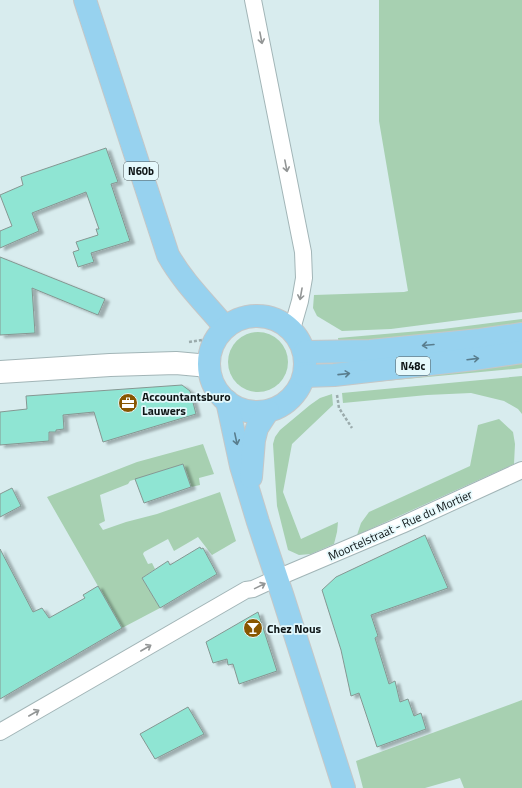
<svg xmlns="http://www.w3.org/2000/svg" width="522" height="788" viewBox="0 0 522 788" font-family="'Titillium Web',sans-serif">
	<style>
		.green { fill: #a7d0b1 }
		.building { fill: #8fe5d3; stroke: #859792; filter: url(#shadow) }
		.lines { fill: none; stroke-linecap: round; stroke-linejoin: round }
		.street-casing { stroke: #a2b5b7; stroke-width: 18 }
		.secondary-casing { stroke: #a2b5b7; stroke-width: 24 }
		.primary-casing { stroke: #c5c7c7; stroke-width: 24 }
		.path { stroke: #9babac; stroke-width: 2.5; stroke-dasharray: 3 2; stroke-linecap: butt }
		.street { stroke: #fff; stroke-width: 16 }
		.secondary { stroke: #fff; stroke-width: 22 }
		.primary { stroke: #97d2ef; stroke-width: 22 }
		.oneway { stroke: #939696 }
		.oneway2 { stroke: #597d8d }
		.labels { text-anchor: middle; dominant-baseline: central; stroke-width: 3.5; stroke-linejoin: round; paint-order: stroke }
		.shield { fill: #e5f9fc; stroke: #4e595b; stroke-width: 1 }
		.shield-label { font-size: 11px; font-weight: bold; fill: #0e1516 }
		.poi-label { font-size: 12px; font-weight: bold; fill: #0e1516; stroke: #e5f9fc; text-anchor: start }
		.street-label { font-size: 12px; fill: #0e1516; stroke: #e5f9fc }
	</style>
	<defs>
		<filter id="shadow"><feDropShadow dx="4.5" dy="2.5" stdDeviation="1" flood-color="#0004"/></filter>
	</defs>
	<rect width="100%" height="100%" fill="#d8ecee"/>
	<g class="green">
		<polygon points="379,0 522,0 522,312 391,329 342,331 317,316 313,308 314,295 404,292 408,291 379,121"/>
		<polygon points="522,319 522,329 339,346 338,338 443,329"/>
		<circle cx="258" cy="362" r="30"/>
		<polygon points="522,360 522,368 514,369 342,385 341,378"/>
		<polygon points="522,376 522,414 518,409 504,401 471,393 427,395 343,403 342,393"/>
		<polygon points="332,394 333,405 292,444 283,492 301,539 338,522 337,532 334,544 311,554 299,555 288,550 277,506 273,444 275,437 280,430 310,405 320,398"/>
		<polygon points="499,419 513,432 515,444 514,464 357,535 361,523 369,512 470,466 478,425"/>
		<polygon points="203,444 214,474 199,478 200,485 191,487 183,464 130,481 128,484 100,495 105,521 99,524 103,530 126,522 157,514 220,492 236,541 212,555 198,537 174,551 168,539 144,552 143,554 148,564 152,563 155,569 142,578 160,608 122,628 47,497 137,462"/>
		<polygon points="522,700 522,788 464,788 460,778 425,788 363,788 356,761"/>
	</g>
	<g class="building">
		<polygon points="106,148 118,182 111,184 130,241 91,253 94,262 78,267 73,252 79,250 76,242 98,235 96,229 99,229 86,192 32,213 39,231 0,248 0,231 12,226 0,195 23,185 21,177"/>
		<polygon points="0,257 105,299 98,315 32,288 35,333 0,335"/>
		<polygon points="182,385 190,391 196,414 103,442 94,412 63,415 64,429 56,430 56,432 49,432 49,441 0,445 0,412 27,409 26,396"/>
		<polygon points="183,464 191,487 144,503 135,479"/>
		<polygon points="12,488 21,506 0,517 0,494"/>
		<polygon points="425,535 448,588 371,615 378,636 375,638 389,684 395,681 400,702 408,699 414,716 421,713 426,729 377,747 359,693 351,696 341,650 322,590 336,577"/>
		<polygon points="200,547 201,549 203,548 217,574 160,608 142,578 168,561 170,565"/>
		<polygon points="0,549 33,612 42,608 49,618 85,598 83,595 98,586 122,628 0,699"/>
		<polygon points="258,612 277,671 239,684 233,664 228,665 227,659 213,663 206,642"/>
		<polygon points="188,707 204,734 155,759 140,734"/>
	</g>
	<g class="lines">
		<g class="street-casing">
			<g id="street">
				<polyline points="253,0 303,252 304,278 300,301 292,329"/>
				<polyline points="0,732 246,590 253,589 277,578 402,525 522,470"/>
			</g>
		</g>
		<g class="secondary-casing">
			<polyline id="secondary" points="0,372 110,365 176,363 209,366"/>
		</g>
		<g class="primary-casing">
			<g id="primary">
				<path d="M85 0 168 255C183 282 205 303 225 327"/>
				<circle cx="257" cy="364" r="48"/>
				<polyline points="305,352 370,351 480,340 522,334"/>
				<polyline points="305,376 334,375 474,359 522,352"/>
				<polyline points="227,401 241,466 258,522 283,597 344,788"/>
				<polyline points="251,477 254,440 257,428 268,411"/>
			</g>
		</g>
		<g class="path">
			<polyline points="189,342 208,339"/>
			<polyline points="337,395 339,408 352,428"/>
		</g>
		<use href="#street" class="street"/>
		<use href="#secondary" class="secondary"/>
		<use href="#primary" class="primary"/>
	</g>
	<defs><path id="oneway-shaft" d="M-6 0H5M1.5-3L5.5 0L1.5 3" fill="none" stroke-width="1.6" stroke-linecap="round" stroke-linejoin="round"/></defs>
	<g class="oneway">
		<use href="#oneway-shaft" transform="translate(261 38) rotate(79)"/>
		<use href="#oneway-shaft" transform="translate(286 166) rotate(79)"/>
		<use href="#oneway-shaft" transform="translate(301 294) rotate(100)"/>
		<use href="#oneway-shaft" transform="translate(260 586) rotate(-26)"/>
		<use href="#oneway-shaft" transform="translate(146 648) rotate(-30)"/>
		<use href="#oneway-shaft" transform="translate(34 713) rotate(-30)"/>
	</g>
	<g class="oneway2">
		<use href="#oneway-shaft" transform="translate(428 345) rotate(175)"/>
		<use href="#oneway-shaft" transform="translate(473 359) rotate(-7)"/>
		<use href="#oneway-shaft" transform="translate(344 374) rotate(-6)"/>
		<use href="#oneway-shaft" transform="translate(236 439) rotate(78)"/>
	</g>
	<defs>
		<g id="office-disc" transform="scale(1)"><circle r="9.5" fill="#885600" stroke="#e5f9fc"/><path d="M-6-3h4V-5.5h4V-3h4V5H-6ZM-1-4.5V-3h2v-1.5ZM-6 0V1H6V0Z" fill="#fff"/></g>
		<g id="bar-disc" transform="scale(1)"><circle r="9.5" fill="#885600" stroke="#e5f9fc"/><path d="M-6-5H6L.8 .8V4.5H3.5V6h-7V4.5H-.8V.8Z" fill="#fff"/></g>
	</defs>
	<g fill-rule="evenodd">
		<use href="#office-disc" x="128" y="403"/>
		<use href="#bar-disc" x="253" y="628"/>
	</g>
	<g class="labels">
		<g class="shield">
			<rect x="124" y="162" width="34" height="18" rx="3"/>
			<rect x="396" y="357" width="34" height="18" rx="3"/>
		</g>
		<g class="shield-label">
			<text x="141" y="171">N60b</text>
			<text x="413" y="366">N48c</text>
		</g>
		<g class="poi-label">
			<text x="142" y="396">Accountantsburo<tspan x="142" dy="14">Lauwers</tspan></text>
			<text x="267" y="628">Chez Nous</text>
		</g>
		<g class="street-label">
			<text transform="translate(400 525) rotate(-24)">Moortelstraat - Rue du Mortier</text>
		</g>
	</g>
</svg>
